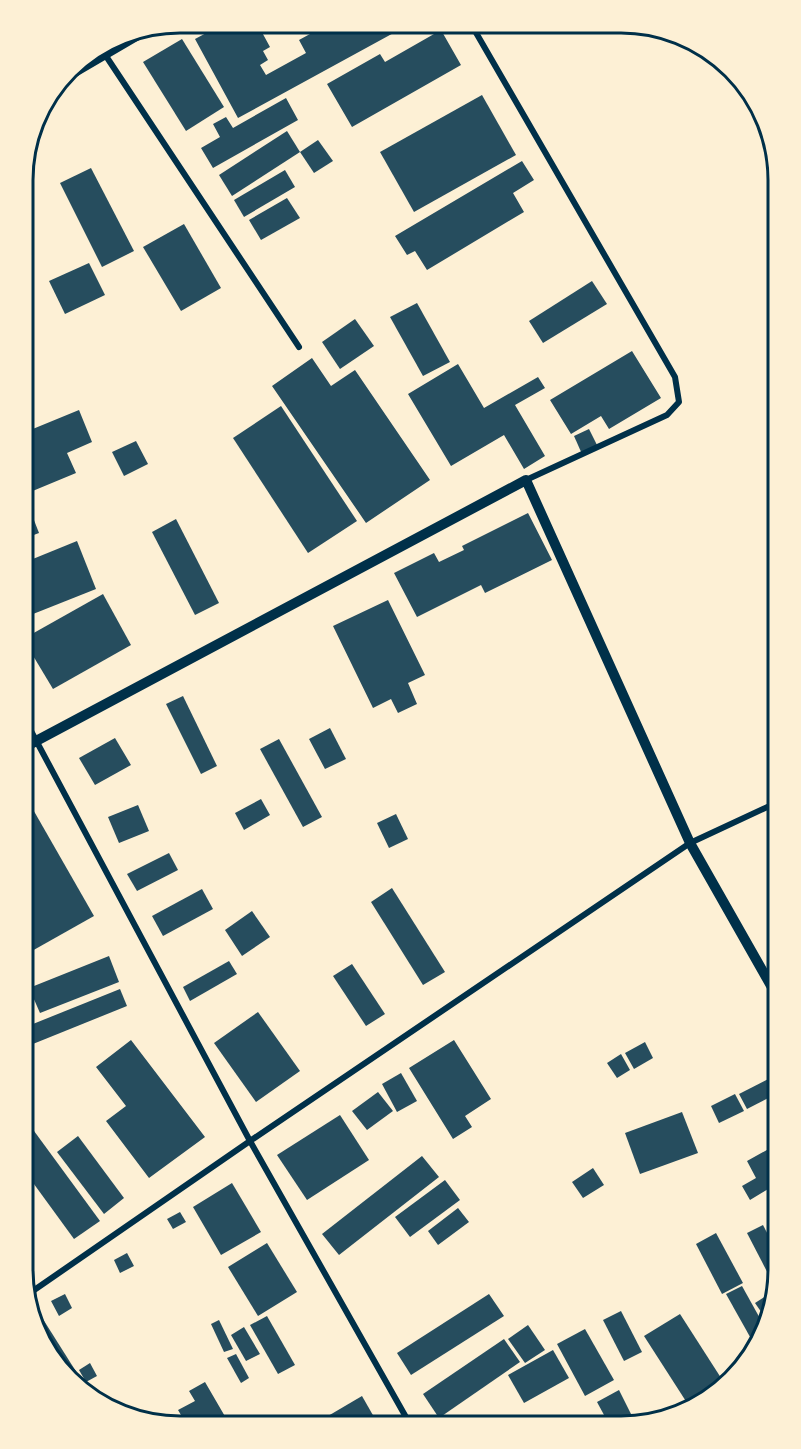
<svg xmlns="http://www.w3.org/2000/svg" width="801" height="1449" viewBox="0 0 801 1449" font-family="Arial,sans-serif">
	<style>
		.building { fill: #264d5e }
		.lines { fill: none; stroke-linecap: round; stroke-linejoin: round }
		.minor { stroke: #003049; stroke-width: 6 }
		.tertiary { stroke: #003049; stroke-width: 10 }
		.rim { fill: none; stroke: #003049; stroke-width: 3 }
	</style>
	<rect width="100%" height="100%" fill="#fdf0d5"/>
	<g class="building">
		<polygon points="225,23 261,23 258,25 270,47 263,51 268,60 260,65 266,75 306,53 299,40 330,23 410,24 238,118 195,39"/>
		<polygon points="300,23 323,23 304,32"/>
		<polygon points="441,30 461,65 352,127 327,84 380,54 385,62"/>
		<polygon points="182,39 224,107 186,131 143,62"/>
		<polygon points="482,95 516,155 414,212 380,152"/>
		<polygon points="286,98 298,120 213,168 201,148 220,137 213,124 226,117 233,128"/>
		<polygon points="287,131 300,152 232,196 219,175"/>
		<polygon points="318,140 333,161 314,173 300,152"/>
		<polygon points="522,161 534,180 513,193 524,212 427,270 415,251 407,255 395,236"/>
		<polygon points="91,168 134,251 102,267 60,183"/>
		<polygon points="285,170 295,187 244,217 234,200"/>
		<polygon points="287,198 300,218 261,240 249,220"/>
		<polygon points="184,224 221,288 181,311 143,247"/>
		<polygon points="89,263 105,295 65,314 49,281"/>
		<polygon points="592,281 607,304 543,343 529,321"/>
		<polygon points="417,303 450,362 423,376 390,317"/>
		<polygon points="355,319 374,346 340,369 322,342"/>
		<polygon points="632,351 661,398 609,429 601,416 571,434 550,400"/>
		<polygon points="312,358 331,386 355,370 430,480 366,523 272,386"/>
		<polygon points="458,364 484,408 538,377 545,388 515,405 545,456 524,469 504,435 451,466 408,394"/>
		<polygon points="281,406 357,521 308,553 233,438"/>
		<polygon points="24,408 30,422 23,425 24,409"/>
		<polygon points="79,410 92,442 67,453 76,473 23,495 23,433"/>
		<polygon points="589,429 598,447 582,454 574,436"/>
		<polygon points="136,441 148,464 124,476 112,452"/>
		<polygon points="528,513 552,560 485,593 481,585 417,617 394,573 434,553 439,562 464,550 462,546"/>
		<polygon points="32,515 39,533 23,539 23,519"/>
		<polygon points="176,519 219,603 195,615 152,532"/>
		<polygon points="77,541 96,589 23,618 23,563"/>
		<polygon points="103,594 131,645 53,689 23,639"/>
		<polygon points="388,600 425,675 408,683 417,704 398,713 391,699 373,708 333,626"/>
		<polygon points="183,696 217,766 201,774 166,704"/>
		<polygon points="330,728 346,759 325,769 309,739"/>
		<polygon points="115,738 131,765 95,785 79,758"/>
		<polygon points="279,739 322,817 303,827 260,749"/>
		<polygon points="23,792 94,916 23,956"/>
		<polygon points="261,799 270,815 244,830 235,813"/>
		<polygon points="138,805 149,831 119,843 108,817"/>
		<polygon points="396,814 408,839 389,848 377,823"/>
		<polygon points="169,853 178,870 137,891 127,874"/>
		<polygon points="392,888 445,972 423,985 371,902"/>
		<polygon points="202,889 213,909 163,936 152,916"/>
		<polygon points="252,911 270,937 242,956 225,930"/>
		<polygon points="109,956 119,982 40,1013 29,988"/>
		<polygon points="229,961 237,974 190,1001 183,987"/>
		<polygon points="352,964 385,1014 366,1026 333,976"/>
		<polygon points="120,989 127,1006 23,1048 23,1028"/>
		<polygon points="258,1012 300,1071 256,1102 214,1043"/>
		<polygon points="131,1040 205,1137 149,1178 106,1121 126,1106 96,1067"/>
		<polygon points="454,1040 491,1099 465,1116 472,1127 453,1139 409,1068"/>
		<polygon points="645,1042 653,1058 634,1069 625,1053"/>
		<polygon points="621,1054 630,1070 617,1078 607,1063"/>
		<polygon points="401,1073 417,1101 397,1112 382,1084"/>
		<polygon points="778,1074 778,1093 747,1109 739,1094"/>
		<polygon points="378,1092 393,1111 367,1130 352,1111"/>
		<polygon points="735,1094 744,1111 719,1123 711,1106"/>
		<polygon points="682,1112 698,1153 640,1174 625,1133"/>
		<polygon points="340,1115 369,1160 307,1200 277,1155"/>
		<polygon points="26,1120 100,1221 74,1239 23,1169 23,1123"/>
		<polygon points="78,1136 124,1198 104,1214 57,1152"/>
		<polygon points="774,1146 778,1153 778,1183 750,1200 742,1186 756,1178 747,1161"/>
		<polygon points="422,1156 439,1177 339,1255 322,1234"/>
		<polygon points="593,1168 604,1185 583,1198 572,1182"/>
		<polygon points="445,1180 460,1200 410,1237 395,1217"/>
		<polygon points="232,1183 261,1232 221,1255 193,1207"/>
		<polygon points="458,1208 469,1222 438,1245 428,1231"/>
		<polygon points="180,1212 186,1222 173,1229 167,1219"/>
		<polygon points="763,1225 778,1254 778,1280 775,1287 747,1233"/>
		<polygon points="716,1233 743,1283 722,1294 696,1244"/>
		<polygon points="267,1243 297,1292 258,1316 228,1267"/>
		<polygon points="23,1252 34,1269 24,1276 22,1269"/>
		<polygon points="127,1253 134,1266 120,1273 114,1260"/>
		<polygon points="742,1286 762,1322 754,1344 726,1294"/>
		<polygon points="772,1292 773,1294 764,1316 755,1303"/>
		<polygon points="65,1294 72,1308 59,1316 51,1301"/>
		<polygon points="489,1294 504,1316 411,1375 397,1353"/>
		<polygon points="621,1311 642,1352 624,1361 603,1320"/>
		<polygon points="680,1314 723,1381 689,1406 644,1336"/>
		<polygon points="41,1316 82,1381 75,1385 32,1321"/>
		<polygon points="267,1316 295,1365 278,1374 250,1325"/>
		<polygon points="219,1320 233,1349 224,1352 211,1324"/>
		<polygon points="528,1325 545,1350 525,1363 508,1339"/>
		<polygon points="244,1327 260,1354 246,1361 231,1335"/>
		<polygon points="585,1329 614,1380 585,1396 557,1344"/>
		<polygon points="504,1339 520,1362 439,1418 423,1394"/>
		<polygon points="553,1350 569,1378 524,1403 508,1375"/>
		<polygon points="236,1354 249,1378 241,1383 227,1358"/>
		<polygon points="90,1363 97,1376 86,1382 79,1370"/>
		<polygon points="205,1382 230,1425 187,1425 178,1410 195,1401 189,1391"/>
		<polygon points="619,1390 636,1424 610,1426 597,1402"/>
		<polygon points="362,1396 374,1417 358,1426 311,1426"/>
	</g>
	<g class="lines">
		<g class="minor">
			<polyline points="471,24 675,377 679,402 667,415 526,480"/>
			<polyline points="100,47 299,347"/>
			<polyline points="60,83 154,28"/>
			<polyline points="23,716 250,1141 411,1426"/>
			<polyline points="27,1295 250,1141 690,843 778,802"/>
		</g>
		<polyline class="tertiary" points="23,748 526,480 690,843 778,998"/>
	</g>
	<path d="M0 0H801V1449H0ZM180 33H621A147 147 0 0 1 768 180V1269A147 147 0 0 1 621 1416H180A147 147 0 0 1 33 1269V180A147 147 0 0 1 180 33Z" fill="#fdf0d5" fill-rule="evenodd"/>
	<path class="rim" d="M180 33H621A147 147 0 0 1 768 180V1269A147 147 0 0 1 621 1416H180A147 147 0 0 1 33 1269V180A147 147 0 0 1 180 33Z"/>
</svg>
